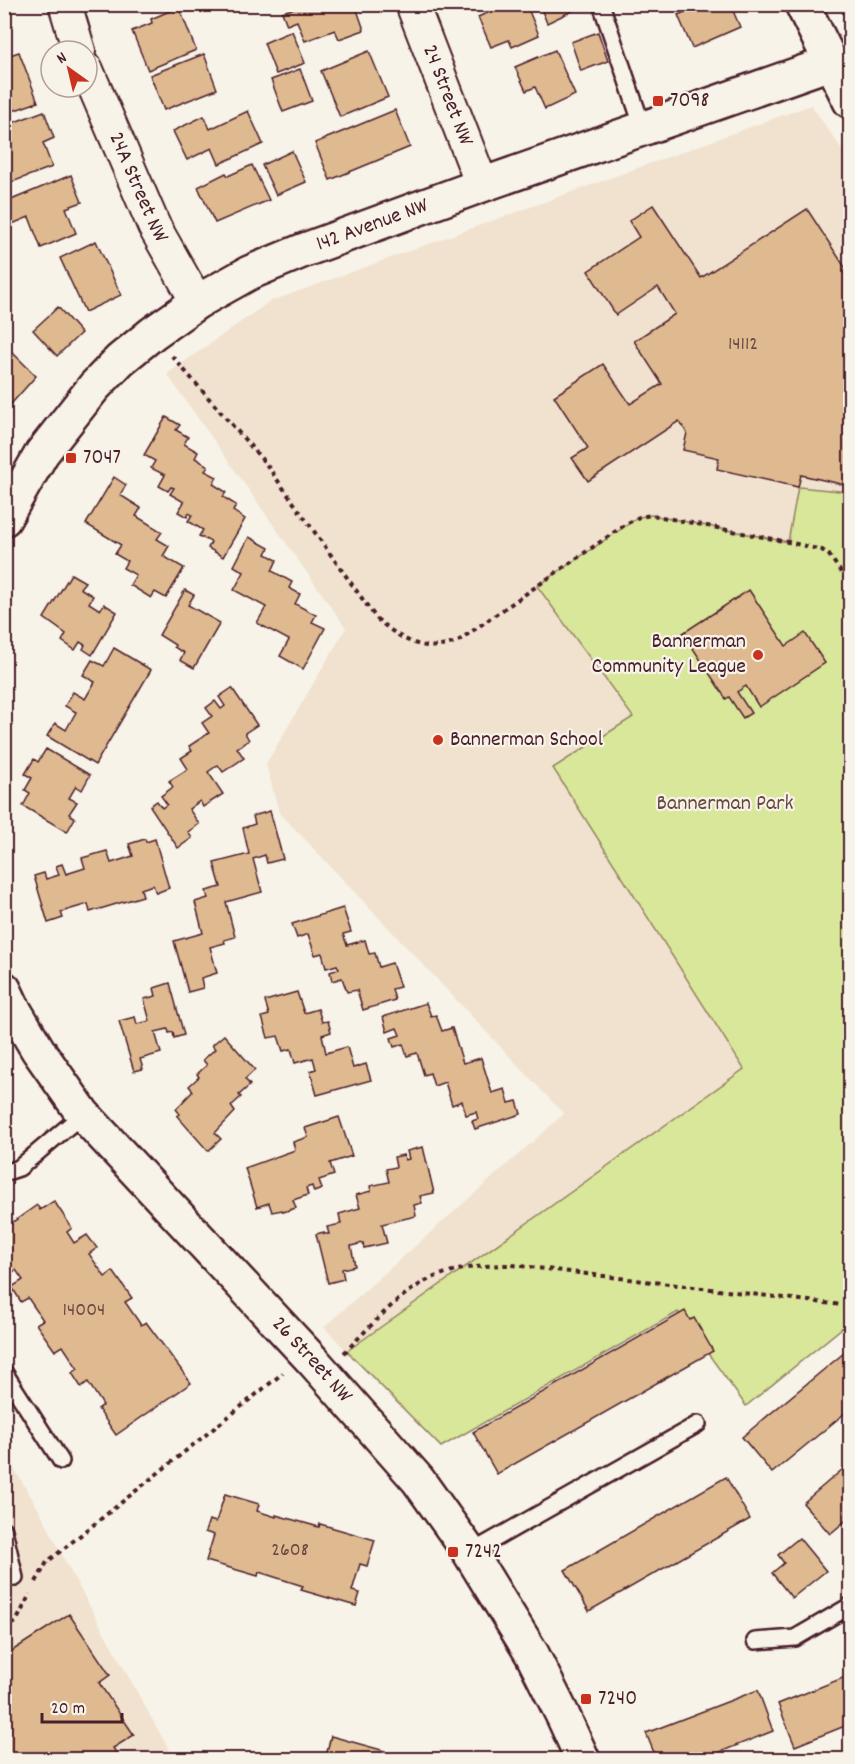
<svg xmlns="http://www.w3.org/2000/svg" width="855" height="1764" viewBox="0 0 855 1764" font-family="Dekko,sans-serif">
	<style>
		.built { fill: #f0e2ce }
		.green { fill: #d9e79a; stroke: #928362; stroke-width: 1.5 }
		.building { fill: #dfba90; stroke: #4a1f2b; stroke-width: 1.5 }
		.lines { fill: none; stroke-linecap: round; stroke-linejoin: round }
		.lane-casing { stroke: #4a1f2b; stroke-width: 20 }
		.street-casing { stroke: #4a1f2b; stroke-width: 36 }
		.secondary-casing { stroke: #4a1f2b; stroke-width: 38 }
		.path { stroke: #4a1f2b; stroke-width: 4; stroke-dasharray: 4.5 4.5; stroke-linecap: butt }
		.lane { stroke: #f7f3e8; stroke-width: 15 }
		.street { stroke: #f7f3e8; stroke-width: 32 }
		.secondary { stroke: #f7f3e8; stroke-width: 33 }
		.poi-dot { fill: #c8321e; stroke: #f7f3e8; stroke-width: 2 }
		.labels { text-anchor: middle; dominant-baseline: central; stroke-width: 4.5; stroke-linejoin: round; paint-order: stroke }
		.number-label { font-size: 20px; fill: #6f4644 }
		.street-label { font-size: 22px; fill: #4a1f2b; stroke: #f7f3e8 }
		.poi-label { font-size: 22px; fill: #4a1f2b; stroke: #f7f3e8; text-anchor: start }
		.park-label { font-size: 22px; fill: #674741; stroke: #f7f3e8 }
	</style>
	<rect width="100%" height="100%" fill="#f7f3e8"/>
	<filter id="ink" filterUnits="userSpaceOnUse"><feTurbulence type="fractalNoise" baseFrequency=".0167" numOctaves="2"/><feDisplacementMap in="SourceGraphic" scale="12" xChannelSelector="R" yChannelSelector="G"/><feConvolveMatrix kernelMatrix="1 2 1 2 8 2 1 2 1" color-interpolation-filters="sRGB"/></filter>
	<g filter="url(#ink)">
		<g class="built">
			<polygon points="811,105 850,161 850,492 798,487 788,542 652,515 639,517 538,586 633,717 553,768 744,1069 347,1351 324,1327 564,1114 279,812 266,764 346,628 167,374 269,302"/>
			<polygon points="4,1452 42,1515 67,1565 174,1759 5,1759"/>
		</g>
		<polygon class="green" points="798,487 850,492 850,1326 847,1324 746,1406 678,1312 441,1447 347,1351 744,1069 553,768 633,717 537,586 639,517 652,515 788,542"/>
		<g class="building">
			<polygon points="295,4 355,4 364,30 339,39 335,30 305,41 297,21 287,25 282,12 292,9 291,6"/>
			<polygon points="508,4 526,4 539,35 512,47 509,40 491,47 478,17"/>
			<polygon points="539,4 572,4 574,10 547,23"/>
			<polygon points="703,4 730,4 740,27 692,48 678,15"/>
			<polygon points="179,7 196,50 148,70 132,31 152,23 151,19"/>
			<polygon points="292,31 305,63 276,74 264,43"/>
			<polygon points="598,32 608,61 581,71 571,42"/>
			<polygon points="555,50 575,95 545,109 535,87 526,91 515,67"/>
			<polygon points="369,51 388,97 340,117 321,71"/>
			<polygon points="19,52 38,102 4,114 4,57"/>
			<polygon points="204,54 217,89 164,110 150,75"/>
			<polygon points="300,69 312,101 283,112 271,80"/>
			<polygon points="395,110 410,147 330,180 315,143"/>
			<polygon points="44,111 54,138 43,143 52,167 4,185 4,126"/>
			<polygon points="248,111 263,144 219,164 212,148 187,160 173,131 204,116 210,129"/>
			<polygon points="292,151 306,182 276,195 262,165"/>
			<polygon points="252,165 269,200 215,223 198,187 226,173 228,176"/>
			<polygon points="71,175 82,202 66,208 76,233 41,248 29,217 12,224 4,203"/>
			<polygon points="653,205 701,278 807,209 850,275 850,486 801,475 798,487 717,469 719,458 683,450 687,433 679,421 588,481 572,458 588,448 554,396 603,364 630,404 662,384 634,341 675,314 658,287 616,315 588,271 639,237 629,221"/>
			<polygon points="96,241 121,295 85,312 60,258"/>
			<polygon points="58,307 81,333 57,356 33,330"/>
			<polygon points="6,346 36,376 4,412 4,348"/>
			<polygon points="166,417 180,425 176,430 188,437 184,444 198,452 195,458 208,466 205,471 217,477 213,484 226,492 223,497 236,505 233,511 245,519 223,557 208,548 211,542 199,536 203,530 188,521 192,515 189,513 187,517 178,512 184,502 170,494 174,488 171,487 168,491 159,486 165,475 151,468 155,461 144,455"/>
			<polygon points="114,477 126,485 120,495 141,508 136,516 162,532 157,539 169,546 163,556 184,568 166,598 155,592 151,598 130,585 136,575 123,568 127,561 115,554 121,545 86,524"/>
			<polygon points="249,537 269,548 266,554 277,560 272,571 292,582 289,588 300,594 295,604 316,615 312,622 325,628 303,669 280,656 289,640 257,623 266,607 234,590 244,572 234,566"/>
			<polygon points="71,574 85,582 80,588 93,596 89,603 100,610 104,604 117,612 92,655 83,649 85,645 80,642 75,650 62,641 66,634 44,618"/>
			<polygon points="185,590 194,595 188,605 220,623 194,668 180,660 184,653 174,647 175,645 159,635"/>
			<polygon points="749,590 786,646 805,633 825,663 759,707 746,686 737,692 751,713 743,718 729,697 726,699 683,633"/>
			<polygon points="114,648 151,670 95,765 47,736 55,723 66,730 76,712 65,706 73,692 85,699 95,682 83,675 92,660 104,666"/>
			<polygon points="232,688 257,725 245,733 249,740 237,748 244,758 223,772 218,765 208,772 223,794 203,807 200,801 189,809 199,824 188,832 192,838 178,848 150,806 157,801 162,808 167,804 161,796 173,787 169,781 188,769 181,758 192,751 189,746 209,733 202,723 212,716 206,708 215,701 221,709 225,706 219,697"/>
			<polygon points="46,749 90,775 82,790 76,786 69,798 77,802 69,814 75,818 67,832 23,806 30,793 25,790 32,778 25,774 34,759 38,762"/>
			<polygon points="270,811 283,859 267,863 265,855 253,859 262,892 226,902 235,937 224,940 225,943 210,947 217,973 201,978 203,988 188,992 174,941 203,933 195,902 208,898 206,891 221,887 214,863 249,854 243,828 255,824 253,816"/>
			<polygon points="145,839 146,842 155,839 169,888 156,893 153,885 141,889 143,896 90,912 88,904 61,912 63,918 48,923 34,876 44,873 46,879 59,875 56,866 62,864 66,874 85,868 82,858 107,851 111,863 133,856 129,844"/>
			<polygon points="343,908 351,932 343,934 347,945 365,940 369,954 375,953 379,967 392,963 400,987 392,989 395,1000 363,1010 357,990 347,992 342,978 332,981 330,972 339,969 337,965 326,968 322,953 315,955 308,934 297,938 292,924"/>
			<polygon points="170,983 184,1035 174,1038 173,1032 169,1033 168,1029 155,1032 161,1053 140,1059 143,1069 134,1071 119,1021 135,1017 137,1024 150,1021 144,999 156,996 154,988"/>
			<polygon points="297,992 304,1013 318,1009 322,1022 328,1021 331,1032 322,1035 326,1053 347,1047 353,1068 366,1064 371,1080 317,1095 310,1071 316,1069 313,1058 295,1063 291,1049 283,1051 278,1036 268,1038 262,1017 269,1015 265,1001"/>
			<polygon points="426,1003 431,1016 436,1015 442,1031 452,1028 463,1063 481,1058 492,1093 505,1089 509,1103 517,1101 521,1114 475,1129 472,1121 478,1119 476,1112 466,1115 462,1101 452,1105 445,1082 434,1086 430,1073 424,1075 417,1053 407,1056 403,1044 394,1047 391,1038 400,1035 397,1028 387,1032 383,1017"/>
			<polygon points="224,1035 255,1070 245,1079 250,1085 239,1095 241,1097 231,1106 235,1112 215,1133 221,1139 208,1151 177,1116 180,1114 176,1109 193,1091 189,1086 199,1077 197,1074 207,1065 203,1060 215,1049 212,1045"/>
			<polygon points="339,1117 352,1156 330,1163 334,1175 319,1180 322,1189 314,1192 312,1186 306,1188 308,1195 293,1200 296,1208 283,1212 282,1210 272,1212 269,1203 257,1207 245,1168 295,1150 293,1142 308,1137 305,1128"/>
			<polygon points="423,1147 434,1193 420,1196 422,1203 414,1205 416,1216 382,1224 387,1243 364,1248 363,1243 351,1246 355,1266 342,1269 344,1279 328,1283 316,1234 324,1232 324,1234 329,1234 327,1227 341,1224 339,1214 360,1208 356,1195 371,1191 370,1186 389,1182 386,1169 396,1167 394,1157 404,1155 405,1160 409,1159 407,1151"/>
			<polygon points="54,1201 72,1228 67,1232 74,1243 87,1235 97,1248 89,1254 105,1277 113,1271 132,1298 125,1302 141,1325 146,1322 191,1383 116,1435 98,1409 103,1405 88,1382 81,1387 72,1373 78,1369 63,1346 55,1351 36,1324 43,1320 28,1298 21,1302 12,1287 23,1280 16,1270 11,1273 4,1262 4,1234 9,1231 6,1227 37,1205 40,1210"/>
			<polygon points="685,1311 690,1320 694,1318 713,1351 497,1474 473,1432"/>
			<polygon points="850,1348 850,1409 772,1473 742,1437"/>
			<polygon points="850,1463 850,1507 847,1510 850,1517 830,1534 803,1503"/>
			<polygon points="726,1477 750,1519 589,1611 565,1570"/>
			<polygon points="225,1494 259,1504 257,1511 276,1517 276,1515 319,1527 320,1524 375,1540 367,1566 360,1564 352,1591 360,1593 356,1606 301,1590 303,1586 259,1572 258,1576 206,1561 214,1535 205,1532 209,1520 216,1522"/>
			<polygon points="799,1538 826,1571 792,1598 772,1573 784,1563 778,1555"/>
			<polygon points="69,1614 110,1675 99,1683 134,1735 113,1748 121,1760 5,1760 4,1743 8,1740 4,1735 4,1656"/>
			<polygon points="850,1675 850,1724 795,1746 778,1704"/>
			<polygon points="758,1690 773,1731 700,1760 657,1760 646,1733"/>
			<polygon points="331,1736 385,1751 383,1756 396,1760 325,1760"/>
		</g>
		<g class="lines">
			<g class="lane-casing">
				<g id="lane">
					<polyline points="601,4 643,128"/>
					<polyline points="4,1173 19,1168 83,1114"/>
					<polyline points="4,1372 61,1461"/>
					<polyline points="4,1530 15,1578"/>
					<polyline points="470,1553 698,1424"/>
					<polyline points="755,1641 795,1638 850,1606"/>
				</g>
			</g>
			<g class="street-casing">
				<g id="street">
					<polyline points="65,4 79,51"/>
					<path id="s1" d="M412 4 482 185"/>
					<path id="s2" d="M87 70 154 226 197 302"/>
				</g>
			</g>
			<g class="secondary-casing">
				<g id="secondary">
					<polyline points="802,4 850,101"/>
					<path id="s3" d="M4 519 42 453 94 387 120 360 153 333 197 302 249 273 302 251 482 185 830 63"/>
					<path id="s4" d="M4 989 13 1008 38 1050 83 1114 314 1362 418 1480 470 1553 532 1654 563 1716 583 1760"/>
				</g>
			</g>
			<g class="path">
				<path d="M172 356 266 464 376 618C401 640 425 655 458 641L626 524 639 517 652 515 788 542 822 550 829 555 850 585"/>
				<path d="M344 1353C367 1330 391 1302 419 1285 446 1268 482 1265 513 1265L850 1306"/>
				<polyline points="36,1582 47,1562 283,1373"/>
				<polyline points="4,1629 16,1622 30,1594"/>
			</g>
			<use href="#lane" class="lane"/>
			<use href="#street" class="street"/>
			<use href="#secondary" class="secondary"/>
		</g>
	</g>
	<g class="poi-dot">
		<rect x="652" y="95" width="12" height="12" rx="3"/>
		<rect x="65" y="452" width="12" height="12" rx="3"/>
		<circle cx="758" cy="655" r="6"/>
		<circle cx="438" cy="740" r="6"/>
		<rect x="447" y="1546" width="12" height="12" rx="3"/>
		<rect x="580" y="1693" width="12" height="12" rx="3"/>
	</g>
	<g class="labels">
		<g class="number-label">
			<text x="743" y="345">14112</text>
			<text x="84" y="1311">14004</text>
			<text x="290" y="1551">2608</text>
		</g>
		<g class="street-label">
			<text stroke="none"><textPath href="#s1" startOffset="98">24 Street NW</textPath></text>
			<text stroke="none"><textPath href="#s2" startOffset="128">24A Street NW</textPath></text>
			<text stroke="none"><textPath href="#s3" startOffset="486">142 Avenue NW</textPath></text>
			<text stroke="none"><textPath href="#s4" startOffset="484">26 Street NW</textPath></text>
		</g>
		<g class="poi-label">
			<text x="670" y="101">7098</text>
			<text x="83" y="458">7047</text>
			<text x="746" y="642" text-anchor="end">Bannerman<tspan x="746" dy="25">Community League</tspan></text>
			<text x="450" y="740">Bannerman School</text>
			<text x="465" y="1552">7242</text>
			<text x="598" y="1699">7240</text>
		</g>
		<g class="park-label">
			<text x="725" y="804">Bannerman Park</text>
		</g>
	</g>
	<rect width="855" height="1764" fill="none" stroke="#f7f3e8" stroke-width="24"/>
	<rect x="12" y="12" width="831" height="1740" fill="none" stroke="#4a1f2b" stroke-width="2" filter="url(#ink)"/>
	<g transform="translate(69 69) rotate(326)"><circle r="28" fill="#f7f3e8" stroke="#b29e9c" stroke-width="1.5"/>
	<path d="M0-4.5L10 22L0 15L-10 22Z" fill="#c8321e"/>
	<text y="-9" font-size="16" font-weight="bold" text-anchor="middle" fill="#4a1f2b">N</text>
	</g>
	<path d="M42 1713v9h80v-9" fill="none" stroke="#4a1f2b" stroke-width="3"/>
	<text x="51" y="1713" font-size="18" fill="#4a1f2b" stroke="#f7f3e8" stroke-width="4.5" paint-order="stroke">20 m</text>
</svg>
